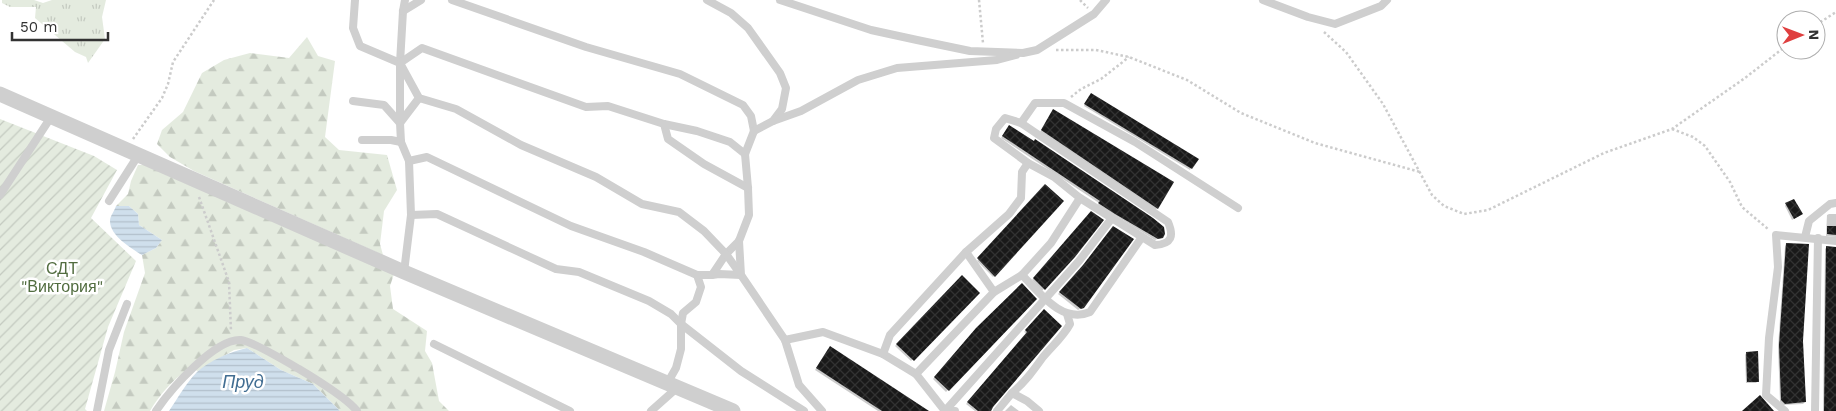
<svg xmlns="http://www.w3.org/2000/svg" width="1836" height="411" viewBox="0 0 1836 411" font-family="'Work Sans',sans-serif">
	<style>
		.grass { fill: url(#grass-tufts) }
		.forest { fill: url(#forest-firs) }
		.garden { fill: url(#garden-furrows) }
		.water { fill: url(#water-rules) }
		.shadow { fill: #0003 }
		.building { fill: url(#building-cross-hatch) }
		.lines { fill: none; stroke-linecap: round; stroke-linejoin: round }
		.path { stroke: #ccc; stroke-width: 2.5; stroke-dasharray: 2.5 2.5; stroke-linecap: butt }
		.service { stroke: #cfcfcf; stroke-width: 8 }
		.minor { stroke: #cfcfcf; stroke-width: 15 }
		.labels { text-anchor: middle; dominant-baseline: central; stroke-width: 5; stroke-linejoin: round; paint-order: stroke }
		.park-label { font-size: 16px; fill: #526d40; stroke: #fff }
		.water-label { font-size: 18px; font-style: italic; fill: #426e92; stroke: #fff }
	</style>
	<defs>
		<pattern id="grass-tufts" width="24" height="20" patternUnits="userSpaceOnUse" patternTransform="scale(1.25)"><rect width="24" height="20" fill="#e4ebdf"/><path d="M3 7l-1-3M5 7V3M7 7l1-3M15 17l-1-3M17 17v-4M19 17l1-3" fill="none" stroke="#c4cac0"/></pattern>
		<pattern id="forest-firs" width="22" height="20" patternUnits="userSpaceOnUse" patternTransform="scale(1.25)"><rect width="22" height="20" fill="#e4ebdf"/><path d="M5 1l3.5 6h-7zM16 11l3.5 6h-7z" fill="#c4cac0"/></pattern>
		<pattern id="garden-furrows" width="10" height="10" patternUnits="userSpaceOnUse" patternTransform="scale(1.25)"><rect width="10" height="10" fill="#e4ebdf"/><path d="M-1 1l2-2M0 10L10 0M9 11l2-2" fill="none" stroke="#c4cac0"/></pattern>
		<pattern id="water-rules" width="6" height="5" patternUnits="userSpaceOnUse" patternTransform="scale(1.25)"><rect width="6" height="5" fill="#cfdfec"/><path d="M0 2.5h6" fill="none" stroke="#b2c0cb"/></pattern>
		<pattern id="building-cross-hatch" width="8" height="8" patternUnits="userSpaceOnUse" patternTransform="scale(1.25)"><rect width="8" height="8" fill="#191919"/><path d="M0 0l8 8M0 8l8-8" fill="none" stroke="#323232"/></pattern>
	</defs>
	<rect width="100%" height="100%" fill="#fff"/>
	<polygon class="grass" points="2,0 34,0 43,3 52,0 106,0 102,17 105,39 88,63 86,57 75,52 35,18 36,7 10,7 2,3"/>
	<g class="forest">
		<polygon points="307,37 318,56 335,61 325,137 339,150 387,155 397,190 384,211 380,244 383,255 194,171 170,157 157,144 162,130 183,112 202,73 224,60 250,53 289,58"/>
		<path d="M138 165H149L394 274 390 286 393 309 427 331 425 351 432 363 439 401 449 411H340L313 384 281 370 247 348 234 350 198 371 189 368C172 381 160 394 150 411H104L115 372 124 332 145 273 142 255 156 248 162 240 139 225 138 214 129 206H116L128 194 131 181Z"/>
	</g>
	<polygon class="garden" points="0,119 94,156 117,170 91,218 136,261 108,327 85,409 87,411 0,411"/>
	<g class="water">
		<path d="M116 206H129L138 214 139 225 162 240 156 248 142 255C131 248 110 236 110 221 110 216 115 210 116 206Z"/>
		<path d="M247 348 281 370 313 384 340 411H169C178 398 186 383 197 372 209 361 232 351 247 348Z"/>
	</g>
	<g class="shadow">
		<polygon points="1089,96 1191,168 1190,170 1084,106"/>
		<polygon points="1052,112 1157,208 1156,210 1040,132"/>
		<polygon points="1008,128 1034,142 1162,237 1155,240 1098,205 1099,203 1001,138"/>
		<polygon points="1046,185 1063,201 993,277 977,261"/>
		<polygon points="1786,204 1799,216 1792,220 1785,206"/>
		<polygon points="1091,213 1074,257 1042,291 1032,280"/>
		<polygon points="1829,214 1836,214 1836,237 1826,236 1827,215"/>
		<polygon points="1787,244 1802,341 1805,402 1803,404 1783,405 1780,402 1778,347 1785,246"/>
		<polygon points="1827,247 1836,247 1836,411 1823,411 1825,249"/>
		<polygon points="1082,268 1083,307 1078,310 1058,294"/>
		<polygon points="962,277 978,293 911,361 895,346"/>
		<polygon points="1035,299 1016,321 1014,323 1013,322 946,392 933,379 974,331"/>
		<polygon points="1044,310 991,411 975,411 966,404 1027,334 1024,332"/>
		<polygon points="828,349 927,411 878,411 815,370"/>
		<polygon points="1746,353 1758,381 1756,383 1746,383 1745,355"/>
		<polygon points="1011,405 1019,411 1005,411"/>
	</g>
	<g class="building">
		<polygon points="1091,93 1199,159 1192,169 1084,104"/>
		<polygon points="1053,109 1174,182 1158,209 1041,130"/>
		<polygon points="1009,125 1034,141 1035,139 1153,218 1164,227 1165,234 1163,238 1158,239 1115,214 1098,203 1100,201 1002,136"/>
		<polygon points="1045,184 1064,201 995,277 977,258"/>
		<polygon points="1794,199 1803,214 1794,219 1785,203"/>
		<polygon points="1091,211 1104,220 1075,257 1045,290 1033,278"/>
		<polygon points="1113,226 1134,239 1084,308 1081,309 1059,292 1083,265"/>
		<polygon points="1827,226 1836,226 1836,235 1827,234"/>
		<polygon points="1786,243 1809,244 1803,341 1806,402 1785,404 1781,400 1779,345"/>
		<polygon points="1826,246 1836,247 1836,411 1824,411"/>
		<polygon points="962,275 980,293 914,361 896,344"/>
		<polygon points="1022,283 1037,299 1035,301 949,391 934,377 976,328"/>
		<polygon points="1044,309 1062,326 993,407 991,411 978,411 967,402 1027,332 1025,330"/>
		<polygon points="830,346 929,411 882,411 816,368"/>
		<polygon points="1758,351 1759,382 1747,382 1746,352"/>
		<polygon points="1760,395 1774,411 1742,411"/>
	</g>
	<g class="lines">
		<g class="path">
			<polyline points="979,0 983,43"/>
			<polyline points="1080,0 1088,8"/>
			<polyline points="1816,25 1836,12"/>
			<polyline points="1324,32 1346,52 1383,104 1432,195 1444,206 1464,214 1488,210 1604,153 1672,129 1745,78 1786,46"/>
			<polyline points="1056,50 1096,50 1129,57 1187,80 1241,113 1315,143 1420,172"/>
			<polyline points="1071,97 1081,89 1101,79 1129,57"/>
			<polyline points="1672,129 1693,137 1705,146 1730,182 1742,207 1768,229"/>
			<polyline points="133,139 162,98 168,84 173,62 214,0"/>
			<polyline points="199,197 229,282 231,331"/>
		</g>
		<g class="service">
			<polyline points="355,0 353,28 360,46 400,63 403,11 405,0"/>
			<polyline points="452,0 586,47 680,74 743,105 751,116 754,131 745,154 748,188 749,215 739,241 726,254 712,275 697,275 701,287 696,302 683,313 681,324 681,349 676,368 668,382"/>
			<polyline points="707,0 731,13 748,28 780,73 786,88 782,109 773,121 754,131"/>
			<polyline points="780,0 871,30 917,40 970,51 1023,53 1037,50 1094,14 1106,0"/>
			<polyline points="1263,0 1308,17 1335,24 1381,6 1387,0"/>
			<polyline points="403,11 421,0"/>
			<polyline points="401,65 419,98 456,109 521,145 596,177 642,204 679,212 704,231 726,254 741,275 719,274 712,275"/>
			<polyline points="419,98 400,123 400,63 422,48 586,107 608,106 664,124 668,139 704,164 748,188"/>
			<polyline points="353,101 384,105 400,123 401,142 409,161 411,215 404,272"/>
			<path d="M1005 118 1021 123 1168 222C1174 236 1172 244 1155 245L1080 198 1054 177 1028 163 994 138 996 129Z"/>
			<polyline points="773,121 801,111 858,80 897,68 997,60 1016,55"/>
			<polyline points="1021,123 1035,103 1064,103 1135,142 1238,208"/>
			<polyline points="664,124 697,131 730,142 745,154"/>
			<polyline points="362,140 391,140 401,142"/>
			<polyline points="409,161 427,157 571,226 644,252 697,275"/>
			<polyline points="0,195 51,117"/>
			<path d="M1080 198 1051 243 1022 275C1040 293 1062 324 1090 312L1142 237"/>
			<polyline points="109,201 139,154"/>
			<polyline points="411,215 437,214 556,269 579,272 649,301 671,314 681,324 741,371 804,411"/>
			<polyline points="1805,237 1809,221 1830,204 1836,203"/>
			<polyline points="739,241 741,275 785,340 799,385 822,411"/>
			<polyline points="966,252 994,292"/>
			<polyline points="785,340 823,332 883,354 916,374 945,411 955,411"/>
			<polyline points="434,344 570,411"/>
			<polyline points="883,354 890,335 966,252 1009,214 1021,198 1022,172 1028,163"/>
			<polyline points="916,374 994,292 1022,275"/>
			<path d="M1012 393C1025 382 1033 371 1043 357 1052 346 1063 337 1070 324L1067 314"/>
			<polyline points="97,411 109,350 127,304"/>
			<path d="M156 411C170 390 215 338 241 340 252 341 287 362 299 369 314 378 347 398 357 411"/>
			<polyline points="651,411 678,387"/>
			<polyline points="945,411 1079,261 1112,218"/>
			<polyline points="997,411 1012,393 1027,401 1039,411"/>
			<polyline points="1785,411 1766,395 1769,338 1778,267 1776,235 1836,241"/>
			<polyline points="1815,411 1818,238"/>
		</g>
		<polyline class="minor" points="0,94 404,272 733,411"/>
	</g>
	<g class="labels">
		<g class="park-label">
			<text x="62" y="268">СДТ<tspan x="62" dy="18">"Виктория"</tspan></text>
		</g>
		<g class="water-label">
			<text x="243" y="381">Пруд</text>
		</g>
	</g>
	<g transform="translate(1801 35) rotate(89)"><circle r="24" fill="#ffffff" stroke="#adadad"/>
	<path d="M0-4L9 19L0 12L-9 19Z" fill="#df3f3f"/>
	<text y="-8" font-size="14" font-weight="bold" text-anchor="middle" fill="#323232">N</text>
	</g>
	<path d="M12 32v8h96v-8" fill="none" stroke="#323232" stroke-width="2.5"/>
	<text x="20" y="32" font-size="15" fill="#323232" stroke="#ffffff" stroke-width="4" paint-order="stroke">50 m</text>
</svg>
